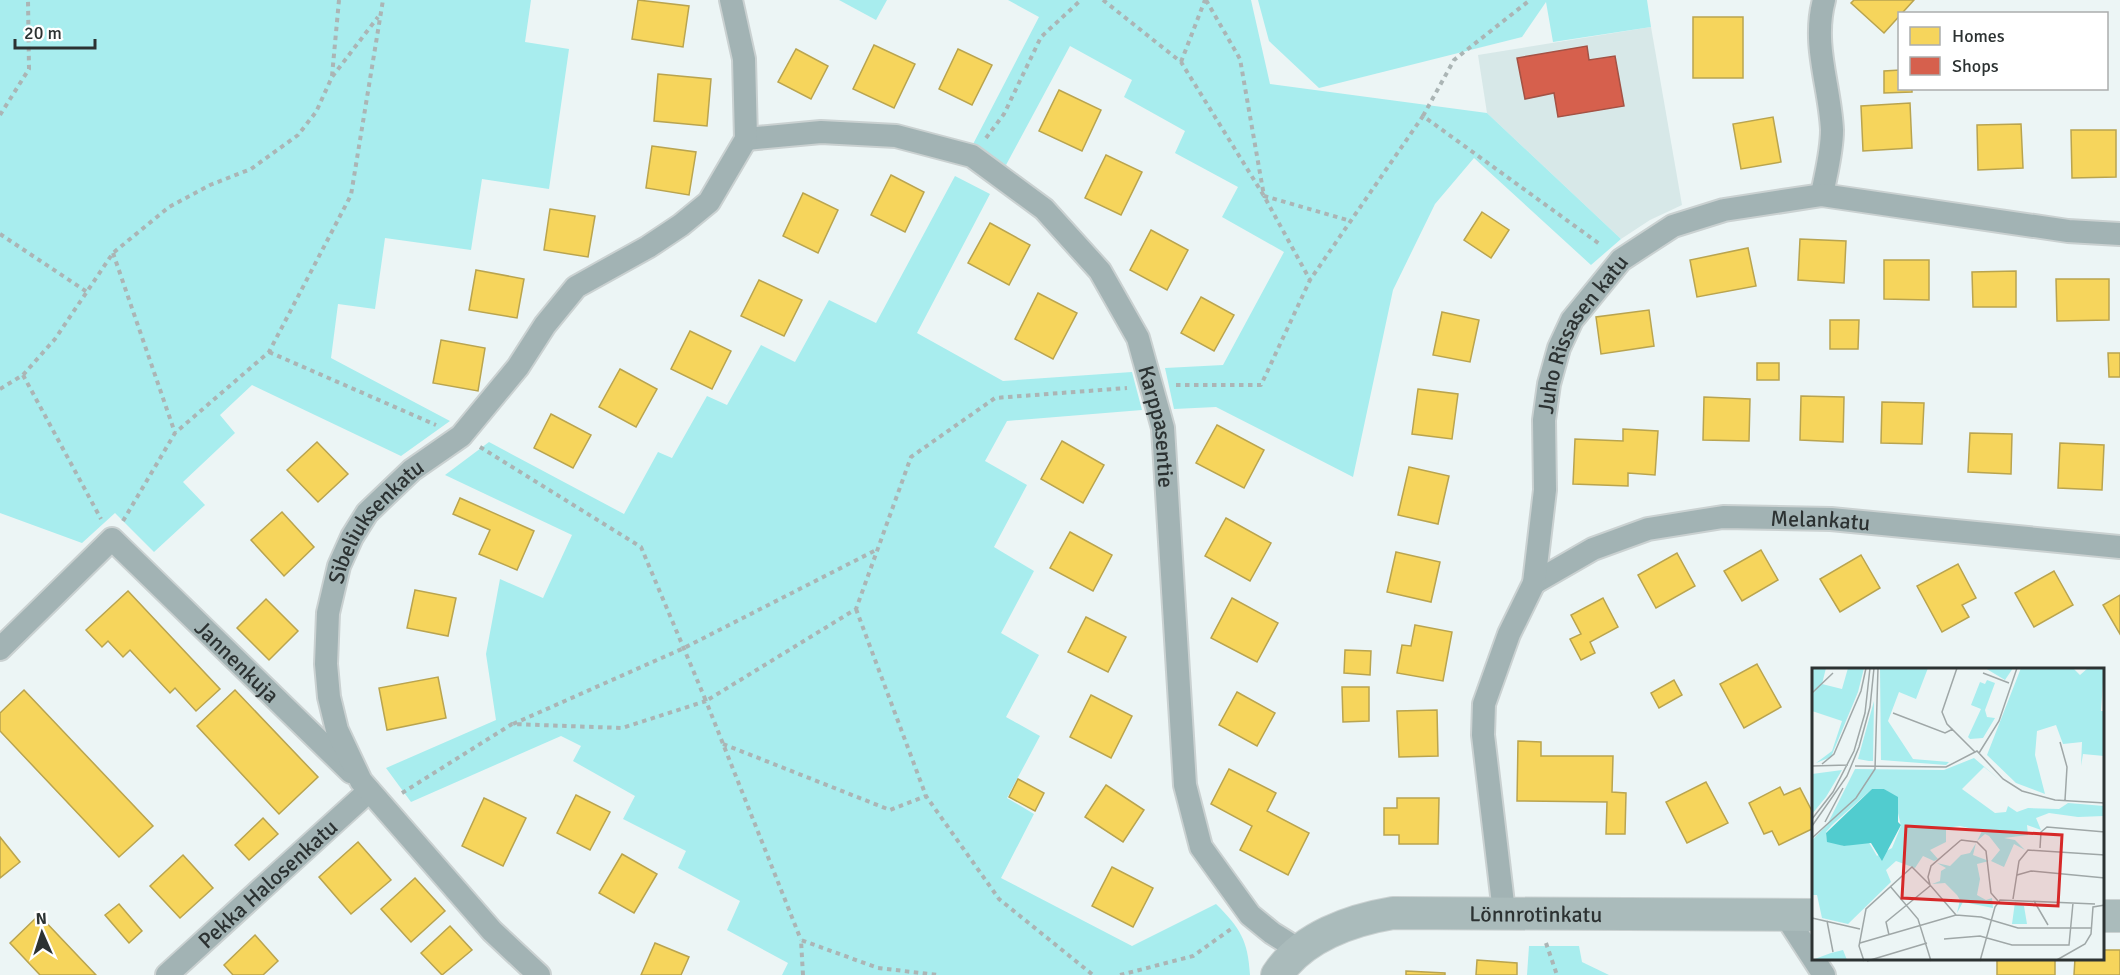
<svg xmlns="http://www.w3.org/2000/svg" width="2120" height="975" viewBox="0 0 2120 975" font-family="Signika,sans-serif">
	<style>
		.built { fill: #d7e8e8 }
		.green { fill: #a8edee }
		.homes { fill: #f6d55c; stroke: #b9a44f; stroke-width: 1.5 }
		.shops { fill: #d6604d; stroke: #a35245; stroke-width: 1.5 }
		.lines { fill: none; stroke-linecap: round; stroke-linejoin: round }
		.street-casing { stroke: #cad1d1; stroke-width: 26 }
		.secondary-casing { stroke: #cad1d1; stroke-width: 34 }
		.path { stroke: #abb5b5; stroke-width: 4; stroke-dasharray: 4.5 4.5; stroke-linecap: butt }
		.street { stroke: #a2b3b4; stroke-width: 22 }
		.secondary { stroke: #abb; stroke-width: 32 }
		.labels { text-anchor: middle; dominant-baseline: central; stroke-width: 6; stroke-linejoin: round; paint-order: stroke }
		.street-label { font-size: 22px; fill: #2c3232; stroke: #fff }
		.inset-road { fill: none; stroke: #9fa7a7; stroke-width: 1.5 }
		.view { fill: #d62828; fill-opacity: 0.15; stroke: #d62828; stroke-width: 3 }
		.inset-edge { fill: none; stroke: #2c3232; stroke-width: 3 }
	</style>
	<rect width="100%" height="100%" fill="#ecf5f5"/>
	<polygon class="built" points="1651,27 1682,205 1650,220 1621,239 1487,113 1478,55"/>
	<g class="green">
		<polygon points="0,0 531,0 525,42 569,49 549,189 482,179 471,250 385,238 375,309 338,304 331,358 450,421 401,456 252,385 220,415 235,433 183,482 205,505 154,552 115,513 82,543 0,513"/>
		<polygon points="839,0 887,0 876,20"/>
		<polygon points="1008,0 1251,0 1270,84 1487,113 1621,239 1591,265 1474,158 1435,204 1393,290 1353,477 1216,407 1174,409 1165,368 1223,365 1284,252 1222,217 1238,187 1175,153 1185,131 1124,97 1132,80 1070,46 1006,165 971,148 1039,17"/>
		<polygon points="1258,0 1647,0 1651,27 1553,42 1546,2 1522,37 1319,88 1269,41"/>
		<path d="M955 176 990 194 917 333 1003 381 1132 372 1142 410 1007 421 985 461 1027 485 994 547 1034 571 1001 633 1039 655 1006 717 1040 736 1007 798 1034 814 1001 878 1132 946 1216 904C1240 928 1248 940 1250 975H782L788 963 727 930 740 901 678 868 686 851 623 819 635 796 573 761 581 746 561 736 411 802 386 768 496 720 486 654 500 579 543 598 572 535 445 475 489 442 624 514 658 452 672 458 707 396 727 405 761 345 795 362 829 300 876 323Z"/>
		<polygon points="1529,946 1579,946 1582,962 1609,975 1527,975"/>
	</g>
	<g class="homes">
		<polygon points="638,0 689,6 683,47 632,39"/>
		<polygon points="1854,0 1914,0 1884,33 1851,3"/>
		<rect x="1693" y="17" width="50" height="61"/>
		<polygon points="874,45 915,64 894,108 853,89"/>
		<polygon points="796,49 828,66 811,99 778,82"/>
		<polygon points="958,49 992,65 972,105 939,89"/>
		<polygon points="1900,70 1900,88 1912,88 1912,92 1884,93 1884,71"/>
		<polygon points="658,74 711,79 707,126 654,121"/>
		<polygon points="1059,90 1101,110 1082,151 1039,131"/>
		<polygon points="1910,103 1912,148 1863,151 1861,106"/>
		<polygon points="1773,117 1781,162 1741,169 1733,124"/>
		<polygon points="2021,124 2023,168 1978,170 1977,125"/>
		<polygon points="2071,130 2116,130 2116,177 2072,178"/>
		<polygon points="652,146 696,152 689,195 646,188"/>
		<polygon points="1106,155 1142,172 1121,215 1085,198"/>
		<polygon points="891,175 924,192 905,232 871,215"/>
		<polygon points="803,193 838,210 818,253 783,236"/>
		<polygon points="550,209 595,216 588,257 544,250"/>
		<polygon points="1482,212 1509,230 1491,258 1464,240"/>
		<polygon points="990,223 1030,245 1009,285 968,263"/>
		<polygon points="1151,230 1188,250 1167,290 1130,270"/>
		<polygon points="1800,239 1846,241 1844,283 1798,280"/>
		<polygon points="1748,248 1756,286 1697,297 1690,260"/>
		<polygon points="1884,260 1929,260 1929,300 1884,299"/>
		<polygon points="476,270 524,279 517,318 469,310"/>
		<polygon points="2016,271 2016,307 1973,307 1972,272"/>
		<polygon points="2056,279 2109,279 2109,320 2057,321"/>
		<polygon points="759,280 802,300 784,336 741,316"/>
		<polygon points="1038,293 1077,313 1053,359 1015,339"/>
		<polygon points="1201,297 1234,315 1214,351 1181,333"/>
		<polygon points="1649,310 1654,346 1601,354 1596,317"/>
		<polygon points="1442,312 1479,320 1470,362 1433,355"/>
		<polygon points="1830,320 1859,320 1858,349 1830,349"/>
		<polygon points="690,331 731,351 712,389 671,369"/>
		<polygon points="441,340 485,348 478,391 433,383"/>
		<polygon points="2108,353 2120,353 2120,377 2109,377"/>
		<rect x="1757" y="363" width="22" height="17"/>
		<polygon points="620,369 657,389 636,427 599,407"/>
		<polygon points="1418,389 1458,394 1452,439 1412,434"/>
		<polygon points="1801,396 1844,397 1843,442 1800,440"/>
		<polygon points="1704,397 1750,399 1749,441 1703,440"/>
		<polygon points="1882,402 1924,403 1922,444 1881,443"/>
		<polygon points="551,414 591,435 573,468 534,448"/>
		<polygon points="1217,425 1264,450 1244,488 1196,463"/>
		<polygon points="1623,429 1658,431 1655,475 1628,473 1628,486 1573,484 1575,439 1623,441"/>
		<polygon points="1970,433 2012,434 2011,474 1968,472"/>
		<polygon points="1062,441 1104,465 1083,503 1041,479"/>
		<polygon points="317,442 348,474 318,502 287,470"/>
		<polygon points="2060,443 2104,445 2102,490 2058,488"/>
		<polygon points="1409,467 1449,476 1438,524 1398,515"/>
		<polygon points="460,498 534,531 517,570 479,554 490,530 453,514"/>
		<polygon points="282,512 314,547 284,576 251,540"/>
		<polygon points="1226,518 1271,543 1250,581 1205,556"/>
		<polygon points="1070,532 1112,555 1093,591 1050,568"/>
		<polygon points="1761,550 1778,580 1742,601 1724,571"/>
		<polygon points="1396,552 1440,562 1431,602 1387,592"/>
		<polygon points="1677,553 1695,586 1656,608 1638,575"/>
		<polygon points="1861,555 1880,588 1840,612 1820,579"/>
		<polygon points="1958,564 1976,598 1962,605 1969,617 1942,632 1917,586"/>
		<polygon points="2054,571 2073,605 2034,627 2015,593"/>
		<polygon points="415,590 456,598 448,636 407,628"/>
		<polygon points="128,591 220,689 196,711 175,688 170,693 130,650 123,657 108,641 102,647 86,630"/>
		<polygon points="2120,595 2120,634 2103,605"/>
		<polygon points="1232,598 1278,623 1257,662 1211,638"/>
		<polygon points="1603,598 1618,627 1590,642 1595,653 1581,660 1570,639 1581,634 1571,615"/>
		<polygon points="266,599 298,631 269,660 237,628"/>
		<polygon points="1086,617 1126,637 1108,672 1068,652"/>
		<polygon points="1415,625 1452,632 1443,681 1397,673 1402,645 1411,646"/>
		<polygon points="1345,650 1371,651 1370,675 1344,673"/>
		<polygon points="1757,664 1781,707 1744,728 1720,684"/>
		<polygon points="438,677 446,718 387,730 379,688"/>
		<polygon points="1674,680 1682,695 1659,708 1651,693"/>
		<polygon points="1342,687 1369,687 1369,721 1343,722"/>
		<polygon points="24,690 153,826 119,857 0,731 0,713"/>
		<polygon points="235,690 318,777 279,814 197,726"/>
		<polygon points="1237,692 1275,713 1257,746 1219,725"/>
		<polygon points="1091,695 1132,716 1111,758 1070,737"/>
		<polygon points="1437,710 1438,756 1399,757 1397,711"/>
		<polygon points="1518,741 1541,742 1541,756 1613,756 1612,792 1626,793 1625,834 1606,834 1607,802 1517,801"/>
		<polygon points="1229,769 1276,793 1267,811 1309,833 1288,875 1240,850 1252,826 1211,804"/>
		<polygon points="1018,779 1044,793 1035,811 1009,797"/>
		<polygon points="1706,782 1728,823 1687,843 1666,802"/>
		<polygon points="1106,785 1144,810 1123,842 1085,817"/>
		<polygon points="1780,787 1784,795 1800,788 1814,815 1814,828 1779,845 1772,831 1764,834 1749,803"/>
		<polygon points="576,795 610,812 590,850 557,833"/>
		<polygon points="484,798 526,818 503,866 462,846"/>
		<polygon points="1397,798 1439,798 1438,844 1399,844 1399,835 1384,835 1384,808 1397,808"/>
		<polygon points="263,818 278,834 249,860 235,845"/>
		<polygon points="0,837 20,862 0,878"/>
		<polygon points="358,842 391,880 351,914 319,877"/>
		<polygon points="622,854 657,874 634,913 599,893"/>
		<polygon points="183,855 213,888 180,918 150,886"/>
		<polygon points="1112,867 1153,888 1133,927 1092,906"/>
		<polygon points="415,878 445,911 411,942 381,909"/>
		<polygon points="119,904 142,931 129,943 105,915"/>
		<polygon points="39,915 96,975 40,975 10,943"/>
		<polygon points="450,926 472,950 442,975 421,953"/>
		<polygon points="255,935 278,961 263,975 233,975 224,965"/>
		<polygon points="655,943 689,957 681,975 641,975"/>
		<polygon points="2104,950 2120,950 2120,975 2074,975 2075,958 2104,958"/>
		<rect x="1997" y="958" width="58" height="17"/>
		<polygon points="1477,960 1517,963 1517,975 1476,975"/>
		<polygon points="1406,971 1445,973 1445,975 1406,975"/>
	</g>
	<polygon class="shops" points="1587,46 1589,60 1615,56 1624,106 1558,117 1554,93 1525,99 1517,58"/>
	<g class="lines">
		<g class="street-casing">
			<g id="street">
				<path id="s1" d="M746 139 821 132 896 136 972 156 1044 209 1100 271 1138 338 1163 428 1185 785 1201 847 1250 915 1272 933 1301 951"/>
				<path d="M1822 195C1826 173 1832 152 1832 130 1830 86 1812 45 1824 0"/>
				<path id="s2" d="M1534 583 1593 549 1648 529 1723 517 1831 519 2120 547"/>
				<path id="s3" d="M0 649 112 539 351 772"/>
				<path id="s4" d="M1504 912 1483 735 1484 704 1509 634 1534 583 1545 490 1544 420 1549 384 1559 348 1572 320 1621 260 1673 226 1724 210 1822 195 2068 231 2120 234"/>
				<polyline points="1785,915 1824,975"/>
				<path id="s5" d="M167 975 369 791"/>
				<path id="s6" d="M539 975 492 931 361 781 337 730 329 697 326 664 328 613 339 566 352 537 367 513 412 470 461 436 518 367 545 325 576 287 648 247 681 225 709 202 746 139 744 59 731 0"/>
			</g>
		</g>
		<g class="secondary-casing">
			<g id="secondary">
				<polyline points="2104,916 2120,916"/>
				<path id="s7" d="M1277 975C1302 937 1351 920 1393 913L1814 915"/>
			</g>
		</g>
		<g class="path">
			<polyline points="1103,0 1181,62 1264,196 1310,280"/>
			<polyline points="1206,0 1240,59 1264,196 1351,221"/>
			<polyline points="1181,62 1205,0"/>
			<polyline points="332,76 339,0"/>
			<polyline points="0,115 29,69 28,0"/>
			<polyline points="1423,116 1454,60 1530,0"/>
			<polyline points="986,138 1004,114 1041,37 1081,0"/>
			<polyline points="0,234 87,292"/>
			<polyline points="113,253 175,433"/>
			<polyline points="269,352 436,425"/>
			<polyline points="23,375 101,519"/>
			<polyline points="1176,385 1261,385 1310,280 1423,116 1601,245"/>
			<polyline points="0,389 23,375 55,339 113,253 169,207 210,185 251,169 298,135 316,112 332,77 378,17"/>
			<polyline points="480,447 641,547 706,701 856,609 911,457 995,398 1127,388"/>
			<polyline points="123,521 175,433 269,352 351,195 383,0"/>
			<polyline points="856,609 926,796 999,899 1093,975"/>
			<polyline points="513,724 684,648 878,549"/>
			<polyline points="723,744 890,810 926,796"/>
			<polyline points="402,793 512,724 622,728 706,701 801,940"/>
			<polyline points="1546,943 1557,975"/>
			<polyline points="803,975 801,940 878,968 938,975"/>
			<polyline points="1120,975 1193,956 1231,929"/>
		</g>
		<use href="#street" class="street"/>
		<use href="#secondary" class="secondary"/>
	</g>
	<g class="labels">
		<g class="street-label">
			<text stroke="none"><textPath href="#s4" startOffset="600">Juho Rissasen katu</textPath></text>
			<text stroke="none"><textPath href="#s1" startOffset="570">Karppasentie</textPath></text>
			<text stroke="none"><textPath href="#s2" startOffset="300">Melankatu</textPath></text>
			<text stroke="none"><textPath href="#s6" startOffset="544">Sibeliuksenkatu</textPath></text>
			<text stroke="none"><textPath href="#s3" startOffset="332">Jannenkuja</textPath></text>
			<text stroke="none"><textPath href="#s5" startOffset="136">Pekka Halosenkatu</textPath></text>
			<text stroke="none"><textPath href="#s7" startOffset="278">Lönnrotinkatu</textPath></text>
		</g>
	</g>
	<g transform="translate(1812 668)">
		<rect width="292" height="292" fill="#ecf5f5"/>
		<path d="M0 0H14L10 16 30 21 36 0H52L46 24 19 89 4 95 20 83 30 53 0 43ZM68 0H116L104 31 87 24 76 53 101 91 137 94 134 97 69 92ZM173 0H201L193 12ZM209 0H261L268 7 276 0H292L289 43H292V88L271 86 269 98 270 74 251 76 244 57 225 63 223 87 233 126 204 115 175 87ZM175 12 183 15 173 42 175 49 183 50 171 70 158 71 156 69 169 41 159 37 168 14 173 16ZM62 33 61 93H57L46 91ZM162 90 189 113 172 99 150 121 183 145 194 144 196 138 205 144 216 140 247 141 256 135 292 138V148L266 149 237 145 224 150 229 162 215 157 216 167 192 170 203 172 213 182 202 176 192 199 179 193 188 182 177 168 173 166 165 173 170 163 148 158 134 160V174L118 182 126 191 122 193 111 188 103 200 84 193 74 202 79 214 36 256 10 250 5 227H0V172L15 157 43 101 132 102ZM60 121H72L82 128 89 158 80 180 65 188 56 173 32 178 15 172 14 164 20 157ZM30 102 14 129 0 146V106ZM164 175 161 187 177 193 165 196 168 211 165 227 174 232 180 230 181 240 151 234 145 245 148 232 145 227 133 215 120 216 128 213 129 203 134 200 125 195 138 198 149 187 158 185ZM203 234 212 238 215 256H200ZM31 282 35 292H0L19 285Z" fill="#a8edee" fill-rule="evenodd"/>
		<path d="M60 121H72L86 129V154L89 157 70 193 59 175 32 178 15 174 14 165Z" fill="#51cccf"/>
		<path class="inset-road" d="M145 0 130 44 135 56 163 84M171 5 197 15M0 25 21 5M81 45 133 65 141 61M248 74 255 99 253 132M167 85 187 53 205 0M10 96 22 86 49 23 54 0M0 98 36 97M43 98 134 99 165 83 191 111 210 123 243 132 293 135M0 151 21 124 42 83 53 45 58 0M13 154 31 120M0 158 35 108 47 79 58 39 62 0M0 170 44 130 63 101 66 0M149 172 165 174 174 183 179 225 186 233M228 180 229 164 235 159 293 164M205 207 219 203 293 210M78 218 106 251 119 293M201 231 207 193 216 182 293 187M222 233 236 257M144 247 118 217 116 209 119 198 149 172M0 250 48 261M15 253 21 284M77 267 74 254 118 218M132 271 168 268 200 277H257L261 235M48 275 144 247 169 249 206 260H279M52 293 47 278 54 241 100 199 118 217M55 293 115 275M168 293 183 239 188 232 283 236M243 293 273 276 279 266 281 239 293 237"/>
		<path class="view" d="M94 158 250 167 246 238 90 230Z"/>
		<rect width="292" height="292" class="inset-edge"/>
	</g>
	<rect x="1898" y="12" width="210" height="78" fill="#ffffff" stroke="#abadad" stroke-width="1.5"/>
	<rect x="1910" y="27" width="30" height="18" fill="#f6d55c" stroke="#abadad" stroke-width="1.5"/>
	<text x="1952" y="42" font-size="18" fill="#2c3232">Homes</text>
	<rect x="1910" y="57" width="30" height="18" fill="#d6604d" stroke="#abadad" stroke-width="1.5"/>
	<text x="1952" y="72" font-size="18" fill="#2c3232">Shops</text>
	<g transform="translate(42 933) rotate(357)" stroke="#ffffff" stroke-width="4.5" paint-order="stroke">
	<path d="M0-4.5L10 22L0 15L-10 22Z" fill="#2c3232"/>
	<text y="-9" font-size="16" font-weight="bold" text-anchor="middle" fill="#2c3232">N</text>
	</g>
	<path d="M15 39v9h80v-9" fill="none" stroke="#2c3232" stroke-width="3"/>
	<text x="24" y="39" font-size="18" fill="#2c3232" stroke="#ffffff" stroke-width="4.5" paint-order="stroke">20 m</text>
</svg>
